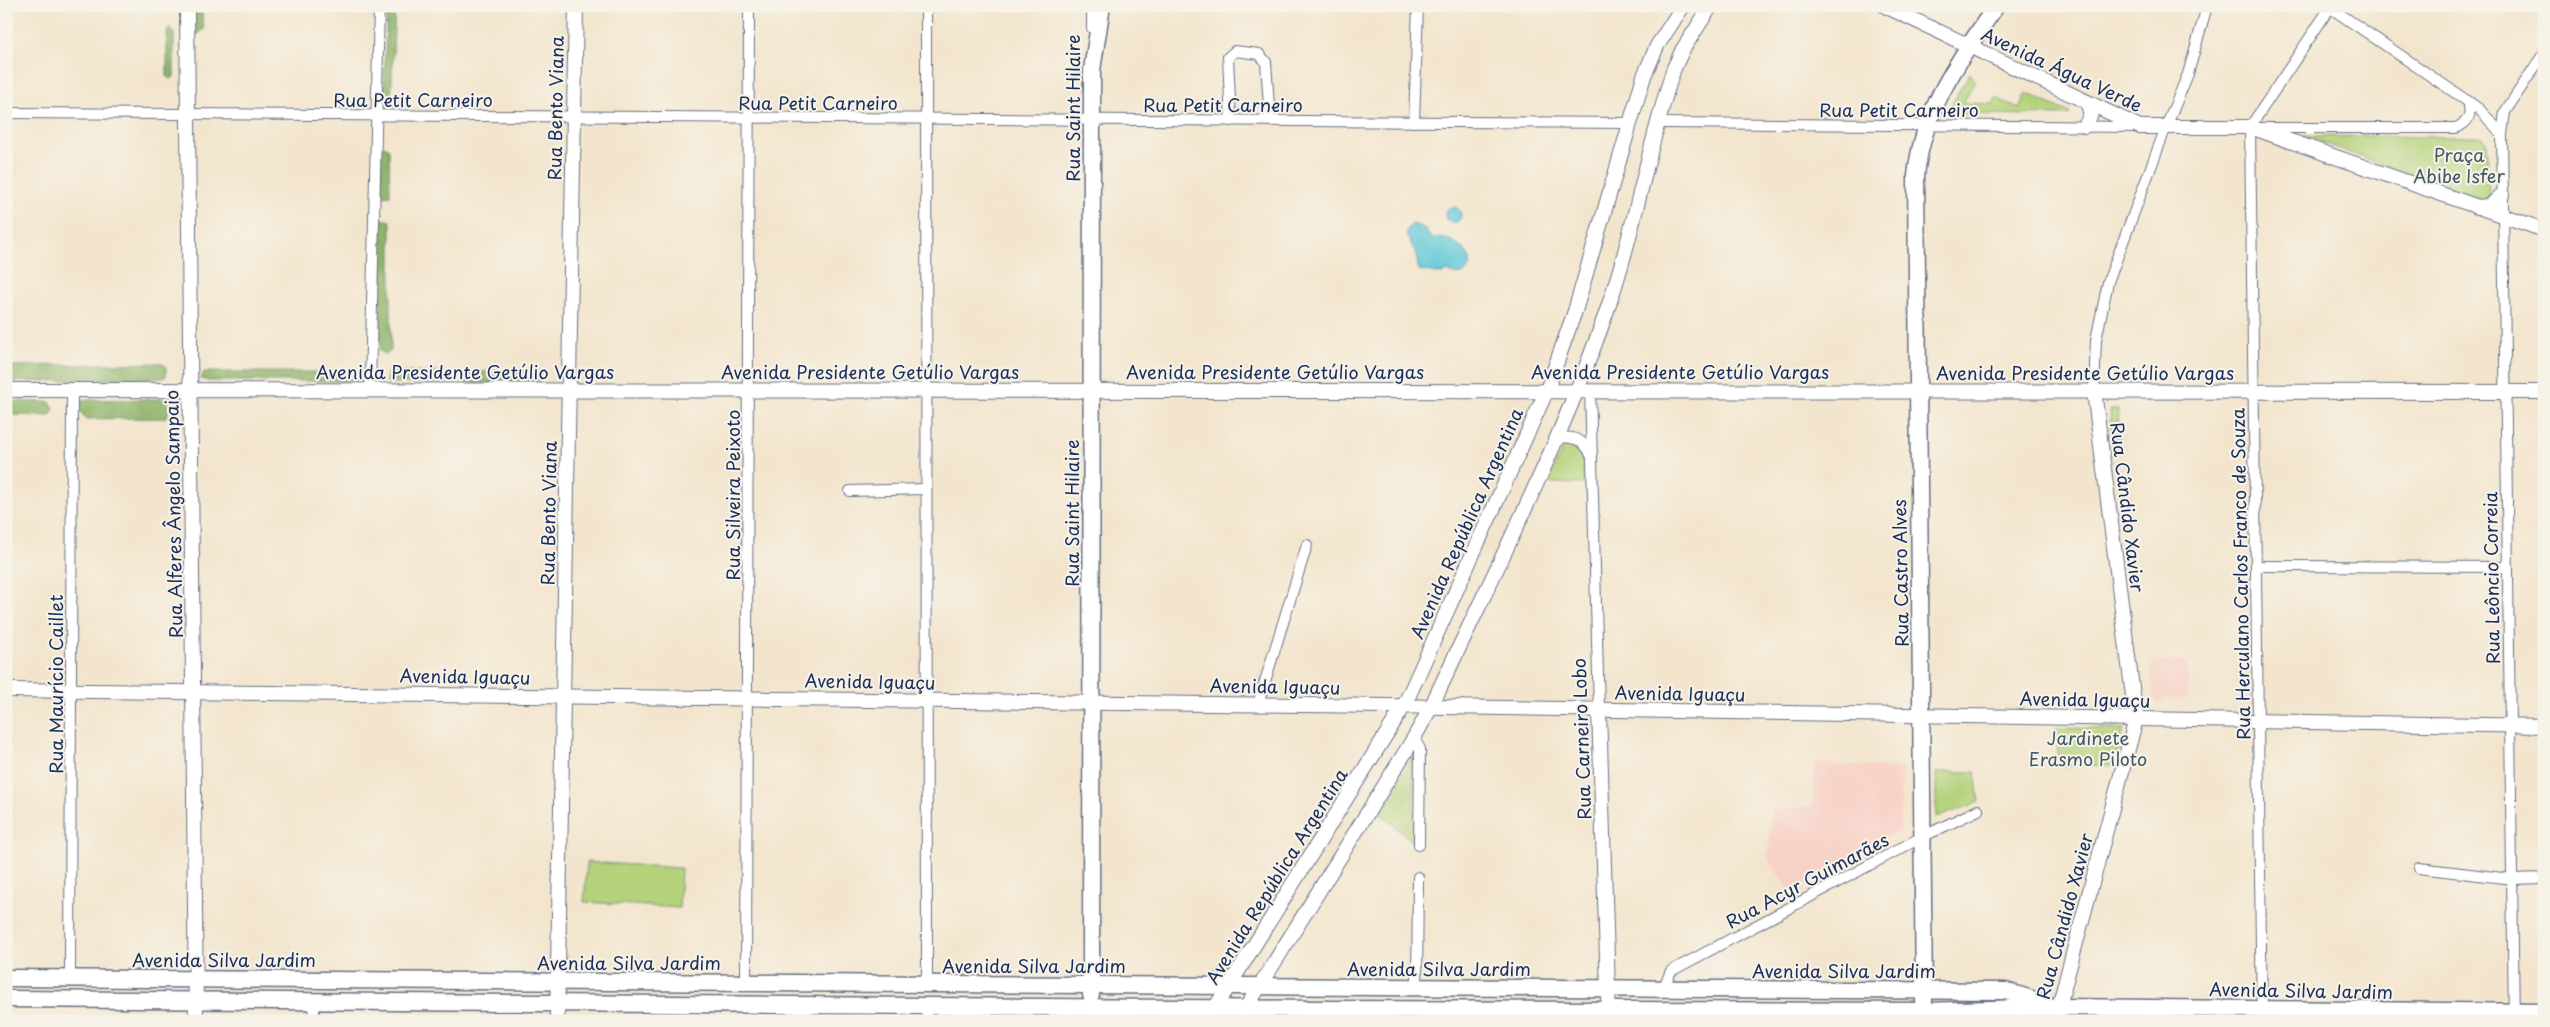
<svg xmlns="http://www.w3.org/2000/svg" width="2550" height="1027" viewBox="0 0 2550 1027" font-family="'Playpen Sans',sans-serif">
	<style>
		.built { fill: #f7d1c7 }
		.green { fill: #b3d279; stroke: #67806c }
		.forest { fill: #8eb469; stroke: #547264 }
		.water { fill: #5dc7d8; stroke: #3c7b9b }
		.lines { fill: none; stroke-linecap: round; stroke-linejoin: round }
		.street-casing { stroke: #676f85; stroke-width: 12 }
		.secondary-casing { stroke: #676f85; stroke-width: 16 }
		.primary-casing { stroke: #676f85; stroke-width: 19 }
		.street { stroke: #fff; stroke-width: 10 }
		.secondary { stroke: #fff; stroke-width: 14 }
		.primary { stroke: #fff; stroke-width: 16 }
		.labels { text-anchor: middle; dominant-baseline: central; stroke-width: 4; stroke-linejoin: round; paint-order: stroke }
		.street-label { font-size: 18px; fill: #1b2f5e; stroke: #f7f3e8 }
		.park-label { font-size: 18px; fill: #415865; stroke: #f7f3e8 }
	</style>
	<rect width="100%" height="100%" fill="#f7f3e8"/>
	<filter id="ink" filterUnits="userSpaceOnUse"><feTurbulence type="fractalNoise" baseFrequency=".02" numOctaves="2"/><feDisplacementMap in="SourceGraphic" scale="10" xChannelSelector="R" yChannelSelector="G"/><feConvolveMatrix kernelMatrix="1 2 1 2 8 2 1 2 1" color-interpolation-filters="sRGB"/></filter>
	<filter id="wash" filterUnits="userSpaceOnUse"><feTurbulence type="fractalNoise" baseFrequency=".0096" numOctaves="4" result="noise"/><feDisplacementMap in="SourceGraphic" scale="20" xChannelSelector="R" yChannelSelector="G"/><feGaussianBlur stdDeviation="1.12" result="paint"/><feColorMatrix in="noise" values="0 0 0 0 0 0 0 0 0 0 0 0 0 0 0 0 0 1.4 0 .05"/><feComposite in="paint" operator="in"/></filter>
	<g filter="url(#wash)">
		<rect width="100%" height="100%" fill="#f3e5cd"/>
		<g class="built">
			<polygon points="2151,662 2188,662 2188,699 2165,698 2158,703 2154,700"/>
			<polygon points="1815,763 1902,769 1900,829 1790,892 1768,859 1771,811 1813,806"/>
		</g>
		<g class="green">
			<polygon points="1970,73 1975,80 1963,103 1993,104 1996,98 2019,108 2026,93 2070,113 2069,115 1956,114 1951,105"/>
			<polygon points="2305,136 2483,137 2487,142 2489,196 2485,201 2480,201"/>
			<polygon points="2118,409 2120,451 2113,453 2110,410"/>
			<polygon points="1568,446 1583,452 1584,484 1547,483 1563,447"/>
			<polygon points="2056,728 2124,729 2115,765 2059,766"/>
			<polygon points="1413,755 1414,843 1380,813"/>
			<polygon points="1936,772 1975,772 1979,802 1936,818"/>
			<polygon points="587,862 681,868 679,908 584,902"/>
			<polygon points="1227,962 1234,963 1223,980 1211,981 1217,965"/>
		</g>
		<g class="forest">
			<polygon points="189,6 201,6 204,29 197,35 192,31"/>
			<polygon points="387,6 395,6 391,103 388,106 383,103"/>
			<polygon points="170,27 174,33 174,77 169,79 167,77 167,32"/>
			<polygon points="385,146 389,149 390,195 383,196 380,194 380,148"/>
			<polygon points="382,219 390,221 391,224 391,351 386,354 380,351"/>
			<polygon points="161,363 166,366 166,376 163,378 6,382 6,366"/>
			<polygon points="534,370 540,371 540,377 535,383 466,383 464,376 466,372"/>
			<polygon points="204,372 362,372 364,375 358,381 208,381 201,379"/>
			<polygon points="444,372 450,378 445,383 387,383 387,373"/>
			<polygon points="164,399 169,402 168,415 164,418 86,419 79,410 80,402 85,400"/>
			<polygon points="6,401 50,402 54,409 50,416 6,415"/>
		</g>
		<g class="water">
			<circle cx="1453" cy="215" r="8"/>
			<path d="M1413 224 1424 228 1430 237C1448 239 1460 240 1470 258 1471 274 1460 278 1447 271L1442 274 1419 270 1415 251 1406 235 1408 228Z"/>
		</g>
	</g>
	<g filter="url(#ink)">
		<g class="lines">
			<g class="street-casing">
				<g id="street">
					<polyline points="926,6 927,984"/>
					<polyline points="2328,6 2479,109 2502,134"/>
					<polyline points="1092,28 1092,6"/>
					<polyline points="6,113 1629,123"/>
					<polyline points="1231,121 1228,57 1235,51 1259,54 1266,62 1270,121"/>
					<polyline points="1414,122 1418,6"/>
					<polyline points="1658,123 2137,127"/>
					<polyline points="2250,127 2262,1021"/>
					<polyline points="2250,127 2331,6"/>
					<path d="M2259 128H2455C2469 123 2472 115 2468 101"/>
					<polyline points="370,389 379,6"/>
					<polyline points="1590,390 1599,710"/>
					<polyline points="2094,391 2096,340 2108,282 2166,127 2188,74 2207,6"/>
					<path d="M1555 439C1571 435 1584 439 1591 455"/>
					<polyline points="850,491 926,489"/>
					<polyline points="2256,566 2507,567"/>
					<polyline points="1258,704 1307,545"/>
					<polyline points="1414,738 1420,749 1419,845"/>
					<polyline points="2419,868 2512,879 2544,878"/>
					<polyline points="70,978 72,390"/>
					<polyline points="746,983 749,6"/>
					<polyline points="1417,988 1418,877"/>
					<polyline points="1663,989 1671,971 1922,837 1978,810"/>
					<polyline points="927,1006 927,1021"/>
					<polyline points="312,1021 316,1001"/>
					<polyline points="1091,1021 1091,1007"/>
					<polyline points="1208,1021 1215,1008"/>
					<polyline points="2514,1021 2502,134 2505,112 2544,53"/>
				</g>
			</g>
			<g class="secondary-casing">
				<g id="secondary">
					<polyline points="187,6 196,1021"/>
					<polyline points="1885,6 2140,127 2250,127 2544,230"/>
					<polyline points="2085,126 2091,114 2087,102"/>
					<polyline points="2476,207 2490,206 2502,195"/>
					<polyline points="6,390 2544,392"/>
					<polyline points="6,690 1386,706 2544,726"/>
					<polyline points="1599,710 1609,1021"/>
					<polyline points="1215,1008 1404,706 1547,390 1575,311 1644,76 1657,46 1683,6"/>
					<polyline points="557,1021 576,6"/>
					<path d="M1238 1021 1414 738 1431 707C1491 578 1558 450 1605 316 1634 235 1647 149 1674 68L1683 49 1711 6"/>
					<polyline points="2055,1021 2136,719 2094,391"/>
				</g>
			</g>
			<g class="primary-casing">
				<g id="primary">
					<polyline points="6,978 2006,991 2044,1003"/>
					<polyline points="1091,995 1092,70 1102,6"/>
					<polyline points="6,999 1318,1009 1924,1011 2059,1007 2544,1012"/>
					<path d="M1924 1001 1916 176C1922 110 1960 59 1996 6"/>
				</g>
			</g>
			<use href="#street" class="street"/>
			<use href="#secondary" class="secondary"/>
			<use href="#primary" class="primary"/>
		</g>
	</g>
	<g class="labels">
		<g class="street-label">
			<text transform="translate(2062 69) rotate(25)">Avenida Água Verde</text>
			<text x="413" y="99">Rua Petit Carneiro</text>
			<text x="818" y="102">Rua Petit Carneiro</text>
			<text x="1223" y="104">Rua Petit Carneiro</text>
			<text transform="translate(555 108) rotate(-89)">Rua Bento Viana</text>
			<text transform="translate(1072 108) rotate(-90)">Rua Saint Hilaire</text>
			<text x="1899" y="109">Rua Petit Carneiro</text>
			<text x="465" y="371">Avenida Presidente Getúlio Vargas</text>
			<text x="870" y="371">Avenida Presidente Getúlio Vargas</text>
			<text x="1275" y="371">Avenida Presidente Getúlio Vargas</text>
			<text x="1680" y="371">Avenida Presidente Getúlio Vargas</text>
			<text x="2085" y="372">Avenida Presidente Getúlio Vargas</text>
			<text transform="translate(732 495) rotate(-90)">Rua Silveira Peixoto</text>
			<text transform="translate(2128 507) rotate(83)">Rua Cândido Xavier</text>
			<text transform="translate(548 513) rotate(-89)">Rua Bento Viana</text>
			<text transform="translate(1071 513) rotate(-90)">Rua Saint Hilaire</text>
			<text transform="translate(173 514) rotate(-91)">Rua Alferes Ângelo Sampaio</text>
			<text transform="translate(1466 523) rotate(-66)">Avenida República Argentina</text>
			<text transform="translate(1900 573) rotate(-91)">Rua Castro Alves</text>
			<text transform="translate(2240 574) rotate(-91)">Rua Herculano Carlos Franco de Souza</text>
			<text transform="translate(2491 578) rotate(-91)">Rua Leôncio Correia</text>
			<text transform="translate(465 676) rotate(1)">Avenida Iguaçu</text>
			<text transform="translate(870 681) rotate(1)">Avenida Iguaçu</text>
			<text transform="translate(55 684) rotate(-90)">Rua Maurício Caillet</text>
			<text transform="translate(1275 686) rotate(1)">Avenida Iguaçu</text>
			<text transform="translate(1680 693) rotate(1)">Avenida Iguaçu</text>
			<text transform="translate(2085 699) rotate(1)">Avenida Iguaçu</text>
			<text transform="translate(1581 739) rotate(-92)">Rua Carneiro Lobo</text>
			<text transform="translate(1276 876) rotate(-58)">Avenida República Argentina</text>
			<text transform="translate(1807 880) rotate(-28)">Rua Acyr Guimarães</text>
			<text transform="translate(2064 916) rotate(-75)">Rua Cândido Xavier</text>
			<text x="224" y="959">Avenida Silva Jardim</text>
			<text x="629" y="962">Avenida Silva Jardim</text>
			<text x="1034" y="965">Avenida Silva Jardim</text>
			<text x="1439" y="968">Avenida Silva Jardim</text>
			<text x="1844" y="970">Avenida Silva Jardim</text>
			<text transform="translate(2301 990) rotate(1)">Avenida Silva Jardim</text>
		</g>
		<g class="park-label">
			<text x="2459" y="154">Praça<tspan x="2459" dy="21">Abibe Isfer</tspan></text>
			<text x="2088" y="737">Jardinete<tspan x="2088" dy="21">Erasmo Piloto</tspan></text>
		</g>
	</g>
	<rect width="2550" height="1027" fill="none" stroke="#f7f3e8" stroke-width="25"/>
</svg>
